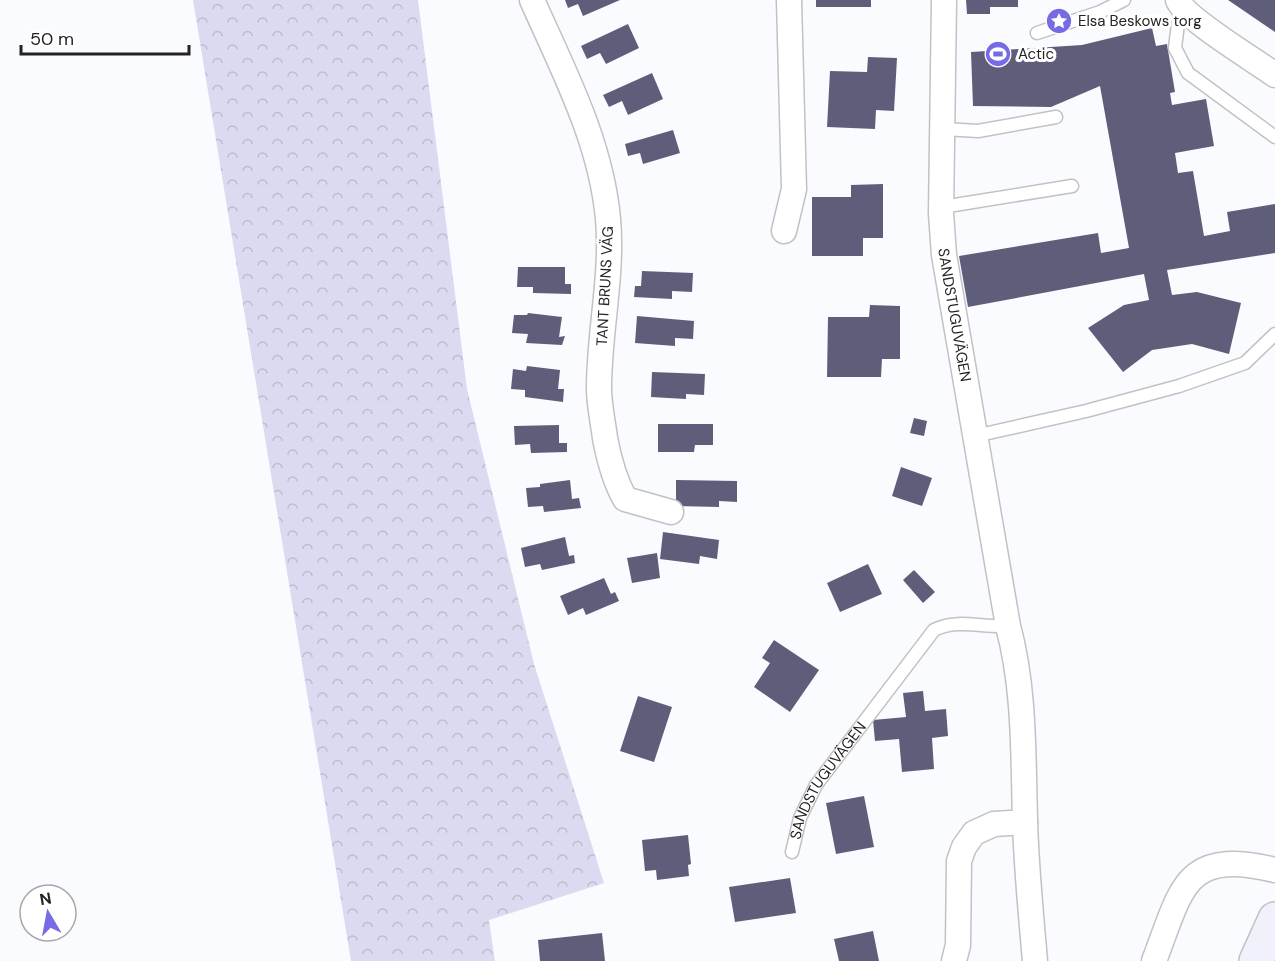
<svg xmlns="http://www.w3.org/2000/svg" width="1275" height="961" viewBox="0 0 1275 961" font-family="'DM Sans',sans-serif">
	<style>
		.forest { fill: url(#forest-crowns) }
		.building { fill: #5e5e7a }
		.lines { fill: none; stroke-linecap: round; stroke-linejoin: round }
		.lane-casing { stroke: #c2c2c6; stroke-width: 15 }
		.street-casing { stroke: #c2c2c6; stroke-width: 27 }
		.secondary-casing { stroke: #c2c2c6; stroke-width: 36 }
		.lane { stroke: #fff; stroke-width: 12 }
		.street { stroke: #fff; stroke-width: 24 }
		.secondary { stroke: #f1f1fb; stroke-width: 33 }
		.labels { text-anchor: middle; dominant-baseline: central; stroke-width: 6; stroke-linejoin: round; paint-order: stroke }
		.poi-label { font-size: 15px; fill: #232324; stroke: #fff; text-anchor: start }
		.street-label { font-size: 15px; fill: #232324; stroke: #fff }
	</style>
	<defs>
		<pattern id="forest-crowns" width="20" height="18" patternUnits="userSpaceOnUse" patternTransform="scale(1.5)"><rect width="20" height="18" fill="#dadbf0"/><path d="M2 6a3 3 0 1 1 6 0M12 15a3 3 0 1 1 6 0" fill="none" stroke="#bbbcce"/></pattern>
	</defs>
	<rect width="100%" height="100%" fill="#fafbff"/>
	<polygon class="forest" points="193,0 418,0 467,389 534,664 604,883 489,920 495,961 351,961"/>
	<g class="building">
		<polygon points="565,0 620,0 583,16 578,4 568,8"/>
		<rect x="816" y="0" width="55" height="7"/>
		<polygon points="966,0 1018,0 1018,7 990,7 990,14 967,14"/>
		<polygon points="1228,0 1275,0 1275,32"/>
		<polygon points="628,24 639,48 606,64 600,53 587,59 581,46"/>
		<polygon points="1152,28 1156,46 1167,44 1175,92 1170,93 1172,105 1206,99 1214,146 1175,153 1178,173 1193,171 1204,236 1230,231 1227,212 1275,204 1275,253 1167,270 1172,295 1197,292 1241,303 1229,354 1192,344 1152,350 1123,372 1088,328 1124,305 1149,300 1144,274 968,307 959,256 1098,233 1101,253 1129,248 1100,86 1051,107 973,106 971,52 1082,45"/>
		<polygon points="868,57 897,58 894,111 876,110 875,129 827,127 830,71 867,72"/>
		<polygon points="652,73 663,99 628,115 622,101 609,107 603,95"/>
		<polygon points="673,130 680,153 643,164 640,153 628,156 625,144"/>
		<polygon points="883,184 883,238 863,238 863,256 812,256 812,197 851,197 851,185"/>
		<polygon points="518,267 565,267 565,284 571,284 571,294 533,293 533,287 517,287"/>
		<polygon points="642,271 693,273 692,292 672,291 672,299 634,297 635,286 641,286"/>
		<polygon points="870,305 900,306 900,359 882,359 881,377 827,377 828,317 869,317"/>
		<polygon points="528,313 562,317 559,337 565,336 562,345 526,343 528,334 512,333 514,315 527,315"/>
		<polygon points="637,316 694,321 693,339 675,338 675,346 635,343"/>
		<polygon points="527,366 560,370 558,389 564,389 563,402 525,397 525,390 511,389 513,369 526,371"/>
		<polygon points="652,372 705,374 704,395 686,394 686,399 651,397"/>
		<polygon points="914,418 927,421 924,436 910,433"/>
		<polygon points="658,424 713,424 713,445 695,445 694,452 658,452"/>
		<polygon points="559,425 559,443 567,443 567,452 531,453 530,444 515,445 514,426"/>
		<polygon points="901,467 932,478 922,506 892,496"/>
		<polygon points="570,480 572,499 579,498 581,508 544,512 543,506 528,507 526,488 540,487 540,484"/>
		<polygon points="676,480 737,481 737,502 719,501 719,507 676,506"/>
		<polygon points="663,532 719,540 717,559 700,556 699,564 660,559"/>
		<polygon points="565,537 569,556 574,555 575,563 542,570 540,564 525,567 521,548"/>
		<polygon points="657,553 660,578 632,583 627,558"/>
		<polygon points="868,564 882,594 840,612 827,583"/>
		<polygon points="914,570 935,592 923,603 903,580"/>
		<polygon points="604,578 611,594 615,592 619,601 586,615 583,608 568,615 560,596"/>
		<polygon points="774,640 819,670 790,712 754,687 770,663 762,658"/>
		<polygon points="923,691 925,711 946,709 948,736 932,738 934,769 902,772 899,739 875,741 873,720 906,717 903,693"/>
		<polygon points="638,696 672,707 654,762 620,751"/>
		<polygon points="864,796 874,847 836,854 826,803"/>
		<polygon points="688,835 691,864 688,865 689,876 657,880 656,870 645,871 642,840"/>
		<polygon points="790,878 796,913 735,922 729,887"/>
		<polygon points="873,931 879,961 839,961 834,939"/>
		<polygon points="602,933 605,961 540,961 538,940"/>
	</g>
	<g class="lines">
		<g class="lane-casing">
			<g id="lane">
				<polyline points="1180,7 1175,48 1188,73 1275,137"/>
				<polyline points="1037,33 1100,12 1124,0"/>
				<polyline points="944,129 978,131 1056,117"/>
				<polyline points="942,207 1072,186"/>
				<polyline points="975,436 1086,411 1179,386 1245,363 1275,334"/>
				<path id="s1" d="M792 852 800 818 816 785 934 630C958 618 982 628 1008 626"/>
			</g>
		</g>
		<g class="street-casing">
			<g id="street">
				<path d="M532 0C563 70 601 141 608 219 613 275 599 332 599 388 599 405 603 422 605 438 609 460 614 479 625 499L671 512"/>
				<path id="s2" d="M944 0 941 214 944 255 1008 626C1025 689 1023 755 1025 819 1026 866 1031 914 1035 961"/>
				<path d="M1178 0C1184 18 1256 61 1275 75"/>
				<polyline points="784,231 794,189 789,0"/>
				<polyline points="954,961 958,945 959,861 964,847 974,833 994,824 1025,822"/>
				<path d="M1154 961C1182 889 1183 848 1275 870"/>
			</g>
		</g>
		<g class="secondary-casing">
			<polyline id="secondary" points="1256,961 1275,919"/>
		</g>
		<use href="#lane" class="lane"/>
		<use href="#street" class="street"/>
		<use href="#secondary" class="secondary"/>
	</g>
	<defs>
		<g id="sight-disc" transform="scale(1.35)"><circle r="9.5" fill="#766ae5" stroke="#fff"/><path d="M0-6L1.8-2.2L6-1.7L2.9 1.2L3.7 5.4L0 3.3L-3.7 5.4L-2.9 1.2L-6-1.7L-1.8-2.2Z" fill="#fff"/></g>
		<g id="stadium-disc" transform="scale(1.35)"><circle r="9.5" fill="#766ae5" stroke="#fff"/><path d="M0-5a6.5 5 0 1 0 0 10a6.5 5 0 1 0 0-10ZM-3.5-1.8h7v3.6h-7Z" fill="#fff"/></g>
	</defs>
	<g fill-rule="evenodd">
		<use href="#sight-disc" x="1059" y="21"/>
		<use href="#stadium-disc" x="998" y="54"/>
	</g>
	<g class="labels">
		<g class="poi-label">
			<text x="1078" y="21">Elsa Beskows torg</text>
			<text x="1018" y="54">Actic</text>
		</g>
		<g class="street-label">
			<text transform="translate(605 286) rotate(-87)">TANT BRUNS VÄG</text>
			<text stroke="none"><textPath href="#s2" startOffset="316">SANDSTUGUVÄGEN</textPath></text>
			<text stroke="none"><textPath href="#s1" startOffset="81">SANDSTUGUVÄGEN</textPath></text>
		</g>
	</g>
	<g transform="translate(48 913) rotate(350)"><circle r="28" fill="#ffffff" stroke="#a7a7a7" stroke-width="1.5"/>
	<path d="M0-4.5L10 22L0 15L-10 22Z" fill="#766ae5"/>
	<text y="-9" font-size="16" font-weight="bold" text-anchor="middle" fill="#232324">N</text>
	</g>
	<path d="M21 45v9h168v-9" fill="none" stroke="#232324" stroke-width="3"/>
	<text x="30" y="45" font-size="18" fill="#232324" stroke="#ffffff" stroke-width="4.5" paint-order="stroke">50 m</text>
</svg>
